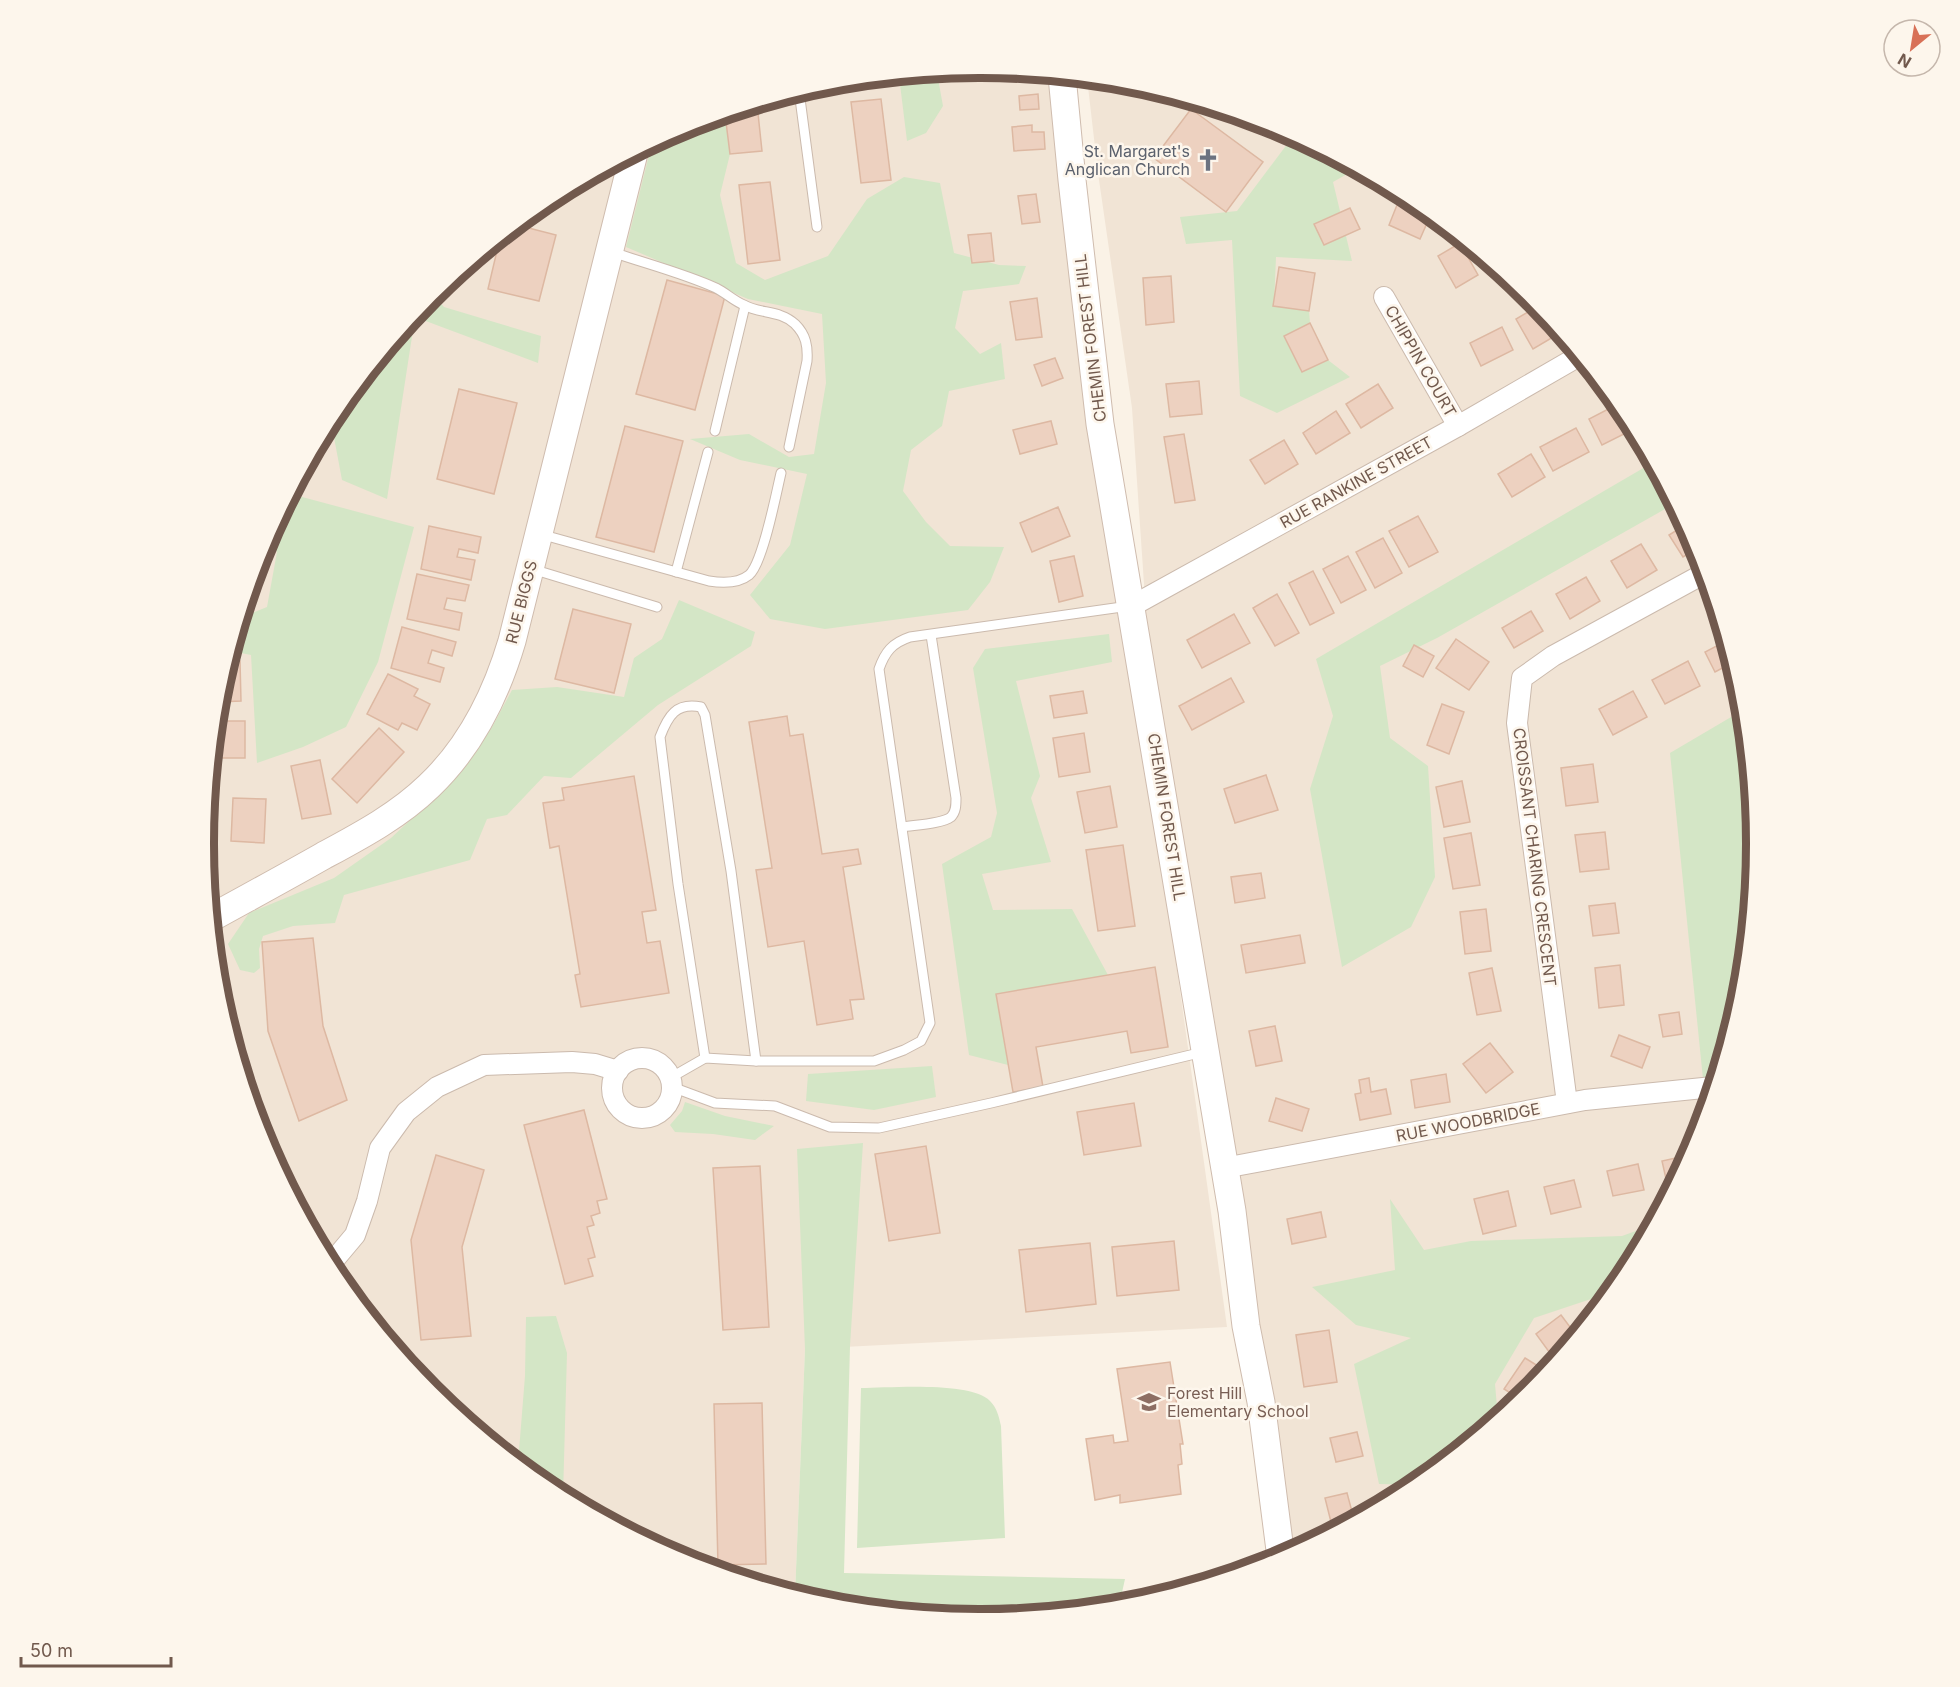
<svg xmlns="http://www.w3.org/2000/svg" width="1960" height="1687" viewBox="0 0 1960 1687" font-family="Inter,sans-serif">
	<style>
		.residential { fill: #f1e4d5 }
		.green { fill: #d4e6c6 }
		.building { fill: #edd1c0; stroke: #ddb8a2; stroke-width: 1.5 }
		.lines { fill: none; stroke-linecap: round; stroke-linejoin: round }
		.lane-casing { stroke: #cbbaad; stroke-width: 11 }
		.street-casing { stroke: #cbbaad; stroke-width: 22 }
		.secondary-casing { stroke: #cfbcae; stroke-width: 29 }
		.lane { stroke: #fff; stroke-width: 9 }
		.street { stroke: #fff; stroke-width: 20 }
		.secondary { stroke: #fff; stroke-width: 27 }
		.labels { text-anchor: middle; dominant-baseline: central; stroke-width: 5; stroke-linejoin: round; paint-order: stroke }
		.worship-label { font-size: 16px; fill: #5b616d; stroke: #fdf6ec; text-anchor: end }
		.street-label { font-size: 16px; fill: #71594d; stroke: #fdf6ec }
		.education-label { font-size: 16px; fill: #785e54; stroke: #fdf6ec; text-anchor: start }
		.rim { fill: none; stroke: #71594d; stroke-width: 8 }
	</style>
	<rect width="100%" height="100%" fill="#faf2e6"/>
	<g class="residential">
		<polygon points="980,68 1052,75 1227,1327 805,1349 795,1595 683,1560 549,1489 431,1392 335,1274 263,1140 219,995 205,855 205,829 219,692 263,546 335,412 432,295 549,198 683,126 829,82"/>
		<polygon points="1087,78 1132,82 1277,127 1411,198 1529,295 1625,413 1697,547 1741,692 1743,712 1713,1087 1697,1141 1625,1275 1528,1392 1411,1489 1288,1555 1146,613 1132,408 1098,173"/>
	</g>
	<g class="green">
		<polygon points="941,71 939,84 943,106 926,133 907,141 899,76"/>
		<polygon points="725,114 730,154 720,195 736,263 765,280 828,256 867,199 904,177 940,183 954,253 999,265 1026,266 1019,284 963,291 955,328 980,354 1001,343 1005,379 949,391 942,426 911,450 903,491 926,522 950,546 1004,547 990,582 968,610 825,629 770,619 750,595 790,545 807,474 740,460 690,439 749,434 789,457 814,454 826,383 822,314 748,299 626,247 652,143 683,126"/>
		<polygon points="1294,135 1356,169 1333,182 1352,261 1276,257 1274,305 1309,311 1310,323 1284,336 1302,372 1328,360 1350,377 1277,413 1240,396 1232,240 1186,244 1180,217 1237,211"/>
		<polygon points="432,294 444,307 541,336 538,363 415,317 387,499 342,480 333,432 334,414"/>
		<polygon points="1652,463 1674,504 1437,638 1380,666 1390,738 1428,766 1435,877 1411,927 1342,967 1310,789 1333,716 1316,659"/>
		<polygon points="291,494 414,527 378,662 346,727 303,747 257,763 251,655 231,651 242,617 267,607 277,552 266,540"/>
		<polygon points="679,600 755,632 751,646 658,705 571,778 544,776 507,815 487,819 470,860 344,895 335,923 293,926 263,936 259,949 260,968 254,973 240,970 228,944 249,913 334,878 391,838 452,781 492,727 512,690 557,687 624,697 634,658 662,639"/>
		<polygon points="1109,634 1112,662 1016,681 1040,776 1031,798 1051,862 982,874 993,910 1072,909 1108,975 996,994 1008,1065 969,1055 942,864 991,837 997,813 973,668 985,649"/>
		<polygon points="1743,710 1756,844 1741,995 1713,1087 1704,1089 1670,753"/>
		<polygon points="932,1066 936,1097 874,1110 806,1101 808,1074"/>
		<polygon points="685,1102 725,1116 774,1126 755,1140 713,1134 675,1132 670,1125 682,1111"/>
		<polygon points="863,1143 850,1346 844,1573 1125,1579 1119,1606 980,1619 828,1605 795,1595 805,1349 797,1149"/>
		<polygon points="1390,1199 1424,1250 1471,1241 1622,1236 1652,1225 1625,1275 1605,1299 1591,1299 1534,1318 1495,1384 1498,1418 1416,1485 1379,1484 1354,1364 1411,1338 1356,1325 1312,1287 1395,1270"/>
		<polygon points="556,1316 567,1353 563,1496 549,1489 518,1463 525,1376 526,1317"/>
		<path d="M861 1388C889 1388 971 1381 990 1401 997 1408 999 1417 1001 1426L1005 1538 857 1548Z"/>
	</g>
	<g class="building">
		<polygon points="878,78 878,81 849,85 849,80"/>
		<polygon points="1038,94 1039,109 1020,110 1019,96"/>
		<polygon points="881,99 891,180 861,183 851,102"/>
		<polygon points="757,104 762,151 730,154 725,114"/>
		<polygon points="1191,109 1263,162 1226,212 1154,158"/>
		<polygon points="1032,125 1032,132 1044,132 1045,149 1014,151 1012,127"/>
		<polygon points="770,182 780,260 748,264 739,185"/>
		<polygon points="1036,194 1040,222 1022,224 1018,196"/>
		<polygon points="1399,200 1431,214 1420,239 1389,225"/>
		<polygon points="1350,208 1360,229 1324,245 1314,224"/>
		<polygon points="517,225 556,235 539,301 488,289 500,238"/>
		<polygon points="991,233 994,261 972,263 968,235"/>
		<polygon points="1460,243 1478,275 1456,288 1438,256"/>
		<polygon points="1279,267 1315,273 1309,311 1273,306"/>
		<polygon points="1171,276 1174,322 1146,325 1143,278"/>
		<polygon points="667,280 725,296 695,410 636,394"/>
		<polygon points="1037,298 1042,337 1016,340 1010,302"/>
		<polygon points="1538,306 1560,333 1533,349 1516,319"/>
		<polygon points="1310,323 1328,360 1302,372 1284,336"/>
		<polygon points="1502,327 1513,350 1481,366 1470,343"/>
		<polygon points="1055,358 1063,378 1042,386 1034,365"/>
		<polygon points="1199,381 1202,414 1170,417 1166,384"/>
		<polygon points="1378,384 1393,408 1361,428 1346,404"/>
		<polygon points="459,389 517,403 494,494 437,479"/>
		<polygon points="1618,404 1634,429 1602,445 1589,419"/>
		<polygon points="1336,411 1350,433 1316,454 1303,433"/>
		<polygon points="1051,421 1057,444 1020,454 1013,430"/>
		<polygon points="625,426 683,441 654,552 596,537"/>
		<polygon points="1576,428 1589,452 1553,471 1540,447"/>
		<polygon points="1184,434 1195,500 1175,503 1164,437"/>
		<polygon points="1284,440 1298,464 1265,484 1250,460"/>
		<polygon points="1531,454 1545,477 1512,497 1498,474"/>
		<polygon points="1058,507 1070,536 1032,552 1020,523"/>
		<polygon points="1418,516 1438,552 1409,567 1389,531"/>
		<polygon points="1685,525 1698,548 1683,557 1669,535"/>
		<polygon points="429,526 481,537 478,553 459,549 457,557 475,560 471,580 421,569"/>
		<polygon points="1383,538 1402,573 1375,588 1356,552"/>
		<polygon points="1641,544 1657,570 1627,588 1611,561"/>
		<polygon points="1074,556 1083,596 1059,602 1050,561"/>
		<polygon points="1348,556 1366,590 1341,603 1323,569"/>
		<polygon points="1313,571 1334,613 1310,625 1289,583"/>
		<polygon points="417,574 469,585 465,601 447,598 444,609 462,613 459,630 407,619"/>
		<polygon points="1586,577 1600,601 1570,619 1556,594"/>
		<polygon points="1277,594 1299,633 1275,646 1253,608"/>
		<polygon points="573,609 631,624 614,693 555,679"/>
		<polygon points="1531,611 1543,631 1514,648 1502,628"/>
		<polygon points="1234,614 1250,643 1202,668 1187,640"/>
		<polygon points="402,627 456,642 452,656 432,650 428,663 444,668 440,682 391,668"/>
		<polygon points="1456,639 1489,662 1469,690 1436,668"/>
		<polygon points="1726,641 1732,663 1715,672 1705,652"/>
		<polygon points="1414,645 1434,656 1423,677 1403,666"/>
		<polygon points="228,661 240,661 241,701 218,702 219,692"/>
		<polygon points="1688,661 1700,686 1665,704 1652,680"/>
		<polygon points="388,674 418,689 414,696 430,704 417,730 402,723 398,730 367,714"/>
		<polygon points="1231,678 1244,702 1192,730 1179,706"/>
		<polygon points="1083,691 1087,713 1054,718 1050,696"/>
		<polygon points="1633,691 1647,717 1613,735 1599,709"/>
		<polygon points="1442,704 1464,712 1449,754 1427,745"/>
		<polygon points="787,716 790,736 803,734 822,854 858,849 861,864 843,867 864,999 850,1000 853,1019 817,1025 804,941 768,947 756,870 772,868 749,722"/>
		<rect x="216" y="721" width="29" height="37"/>
		<polygon points="379,728 404,752 357,803 332,779"/>
		<polygon points="1084,733 1090,772 1059,777 1053,738"/>
		<polygon points="320,760 331,814 302,819 291,766"/>
		<polygon points="1593,764 1598,802 1566,806 1561,768"/>
		<polygon points="1266,775 1278,810 1235,823 1224,789"/>
		<polygon points="634,776 656,910 642,912 647,943 660,941 669,993 581,1007 575,975 580,974 559,846 550,848 543,803 564,800 562,788"/>
		<polygon points="1462,781 1470,822 1444,827 1436,787"/>
		<polygon points="1110,786 1117,827 1085,833 1077,792"/>
		<polygon points="233,798 266,799 264,843 231,841"/>
		<polygon points="1605,832 1609,869 1580,872 1575,835"/>
		<polygon points="1471,833 1480,885 1453,889 1444,838"/>
		<polygon points="1123,845 1135,926 1098,931 1086,850"/>
		<polygon points="1261,873 1265,898 1235,903 1231,877"/>
		<polygon points="1615,903 1619,933 1593,936 1589,906"/>
		<polygon points="1486,909 1491,951 1465,954 1460,912"/>
		<polygon points="1300,935 1305,963 1246,973 1241,945"/>
		<polygon points="313,938 323,1026 347,1100 299,1121 268,1031 262,942"/>
		<polygon points="1620,965 1624,1005 1599,1008 1595,968"/>
		<polygon points="1155,967 1168,1047 1131,1053 1127,1031 1036,1047 1043,1087 1013,1092 996,994"/>
		<polygon points="1492,968 1501,1011 1477,1015 1469,973"/>
		<polygon points="1679,1012 1682,1034 1663,1037 1659,1015"/>
		<polygon points="1275,1026 1282,1061 1256,1066 1249,1031"/>
		<polygon points="1619,1035 1650,1047 1642,1068 1611,1056"/>
		<polygon points="1490,1043 1513,1072 1486,1093 1463,1064"/>
		<polygon points="1446,1074 1450,1102 1415,1108 1411,1080"/>
		<polygon points="1369,1078 1371,1092 1386,1089 1391,1114 1360,1120 1355,1094 1361,1093 1359,1080"/>
		<polygon points="1276,1098 1309,1109 1302,1131 1269,1121"/>
		<polygon points="1134,1103 1141,1146 1084,1155 1077,1112"/>
		<polygon points="584,1110 607,1199 597,1201 600,1213 591,1216 594,1225 587,1227 595,1257 588,1259 593,1276 565,1284 524,1125"/>
		<polygon points="926,1146 940,1233 889,1241 875,1154"/>
		<polygon points="436,1155 484,1170 462,1247 471,1336 421,1340 411,1240"/>
		<polygon points="1689,1155 1669,1192 1662,1161"/>
		<polygon points="1638,1164 1644,1190 1613,1196 1607,1171"/>
		<polygon points="760,1166 769,1327 723,1330 713,1168"/>
		<polygon points="1574,1180 1581,1207 1551,1214 1544,1187"/>
		<polygon points="1508,1191 1516,1226 1483,1234 1474,1199"/>
		<polygon points="1321,1212 1326,1237 1292,1244 1287,1219"/>
		<polygon points="1174,1241 1179,1290 1117,1296 1112,1247"/>
		<polygon points="1090,1243 1096,1304 1026,1312 1019,1250"/>
		<polygon points="1561,1315 1576,1335 1555,1360 1536,1334"/>
		<polygon points="1329,1330 1337,1382 1304,1387 1296,1335"/>
		<polygon points="1525,1358 1546,1371 1528,1392 1520,1399 1504,1389"/>
		<polygon points="1170,1362 1183,1444 1180,1444 1182,1464 1178,1465 1181,1494 1120,1503 1120,1495 1095,1500 1086,1439 1113,1435 1114,1443 1128,1441 1117,1369"/>
		<polygon points="762,1403 766,1564 718,1565 714,1404"/>
		<polygon points="1357,1432 1363,1456 1336,1462 1330,1438"/>
		<polygon points="1347,1493 1354,1519 1333,1530 1325,1498"/>
	</g>
	<g class="lines">
		<g class="lane-casing">
			<g id="lane">
				<polyline points="799,91 817,227"/>
				<path d="M612 252C647 264 683 273 716 288 726 293 734 301 744 305 760 314 780 310 795 324 806 335 808 346 807 361L789 447"/>
				<polyline points="715,431 745,306"/>
				<path d="M540 534 709 581C722 583 738 584 749 575 763 563 776 494 781 473"/>
				<polyline points="532,569 657,607"/>
				<polyline points="676,572 708,452"/>
				<path d="M902 827C913 825 942 824 951 817 956 812 956 805 956 798L931 635"/>
				<path d="M705 1058 678 884 660 737C668 716 676 702 701 707L705 715 731 871 756 1061"/>
				<path d="M670 1078 705 1058 756 1061H874L904 1050 921 1041 930 1023 879 669C885 652 892 643 910 637L1129 606"/>
				<polyline points="672,1087 715,1103 775,1106 830,1127 879,1128 991,1103 1203,1052"/>
				<polyline points="331,1261 355,1293 367,1313"/>
			</g>
		</g>
		<g class="street-casing">
			<g id="street">
				<polyline points="1384,297 1458,426"/>
				<polyline points="1132,606 1458,426 1579,356"/>
				<circle cx="642" cy="1088" r="30"/>
				<polyline points="1567,1103 1517,723 1522,678 1553,656 1705,573"/>
				<polyline points="1224,1168 1585,1100 1713,1087"/>
				<polyline points="328,1262 334,1260 355,1235 367,1201 380,1148 406,1112 437,1087 484,1065 572,1062 595,1064 618,1071"/>
			</g>
		</g>
		<g class="secondary-casing">
			<g id="secondary">
				<polyline points="1062,76 1072,180 1100,424 1232,1211 1246,1326 1261,1402 1281,1558"/>
				<path d="M211 918C249 897 286 877 323 856 360 836 398 816 429 786 470 747 496 695 512 641L634 153"/>
			</g>
		</g>
		<use href="#lane" class="lane"/>
		<use href="#street" class="street"/>
		<use href="#secondary" class="secondary"/>
	</g>
	<defs>
		<g id="church-bare" transform="scale(1.8)"><path d="M-1.2-6h2.4v3.5h3.3v2.4h-3.3V6h-2.4V-.1h-3.3v-2.4h3.3Z" fill="#6b7280" stroke="#fdf6ec" stroke-width="2.5" paint-order="stroke"/></g>
		<g id="school-bare" transform="scale(1.8)"><path d="M0-5L7-2L0 1L-7-2ZM-4 1L0 2.5L4 1V4Q0 6-4 4Z" fill="#8d6e63" stroke="#fdf6ec" stroke-width="2.5" paint-order="stroke"/></g>
	</defs>
	<g fill-rule="evenodd">
		<use href="#church-bare" x="1208" y="160"/>
		<use href="#school-bare" x="1149" y="1402"/>
	</g>
	<g class="labels">
		<g class="worship-label">
			<text x="1190" y="151">St. Margaret's<tspan x="1190" dy="18">Anglican Church</tspan></text>
		</g>
		<g class="street-label">
			<text transform="translate(1090 338) rotate(-97)">CHEMIN FOREST HILL</text>
			<text transform="translate(1421 361) rotate(60)">CHIPPIN COURT</text>
			<text transform="translate(1356 482) rotate(-29)">RUE RANKINE STREET</text>
			<text transform="translate(521 602) rotate(-76)">RUE BIGGS</text>
			<text transform="translate(1167 817) rotate(81)">CHEMIN FOREST HILL</text>
			<text transform="translate(1535 857) rotate(83)">CROISSANT CHARING CRESCENT</text>
			<text transform="translate(1468 1122) rotate(-11)">RUE WOODBRIDGE</text>
		</g>
		<g class="education-label">
			<text x="1167" y="1393">Forest Hill<tspan x="1167" dy="18">Elementary School</tspan></text>
		</g>
	</g>
	<path d="M0 0H1960V1687H0ZM979 78H981A765 765 0 0 1 1746 843V844A765 765 0 0 1 981 1609H979A765 765 0 0 1 214 844V843A765 765 0 0 1 979 78Z" fill="#fdf6ec" fill-rule="evenodd"/>
	<path class="rim" d="M979 78H981A765 765 0 0 1 1746 843V844A765 765 0 0 1 981 1609H979A765 765 0 0 1 214 844V843A765 765 0 0 1 979 78Z"/>
	<g transform="translate(1912 48) rotate(210)"><circle r="28" fill="#fdf6ec" stroke="#c5b7ac" stroke-width="1.5"/>
	<path d="M0-4.5L10 22L0 15L-10 22Z" fill="#d87157"/>
	<text y="-9" font-size="16" font-weight="bold" text-anchor="middle" fill="#71594d">N</text>
	</g>
	<path d="M21 1657v9h150v-9" fill="none" stroke="#71594d" stroke-width="3"/>
	<text x="30" y="1657" font-size="18" fill="#71594d" stroke="#fdf6ec" stroke-width="4.5" paint-order="stroke">50 m</text>
</svg>
